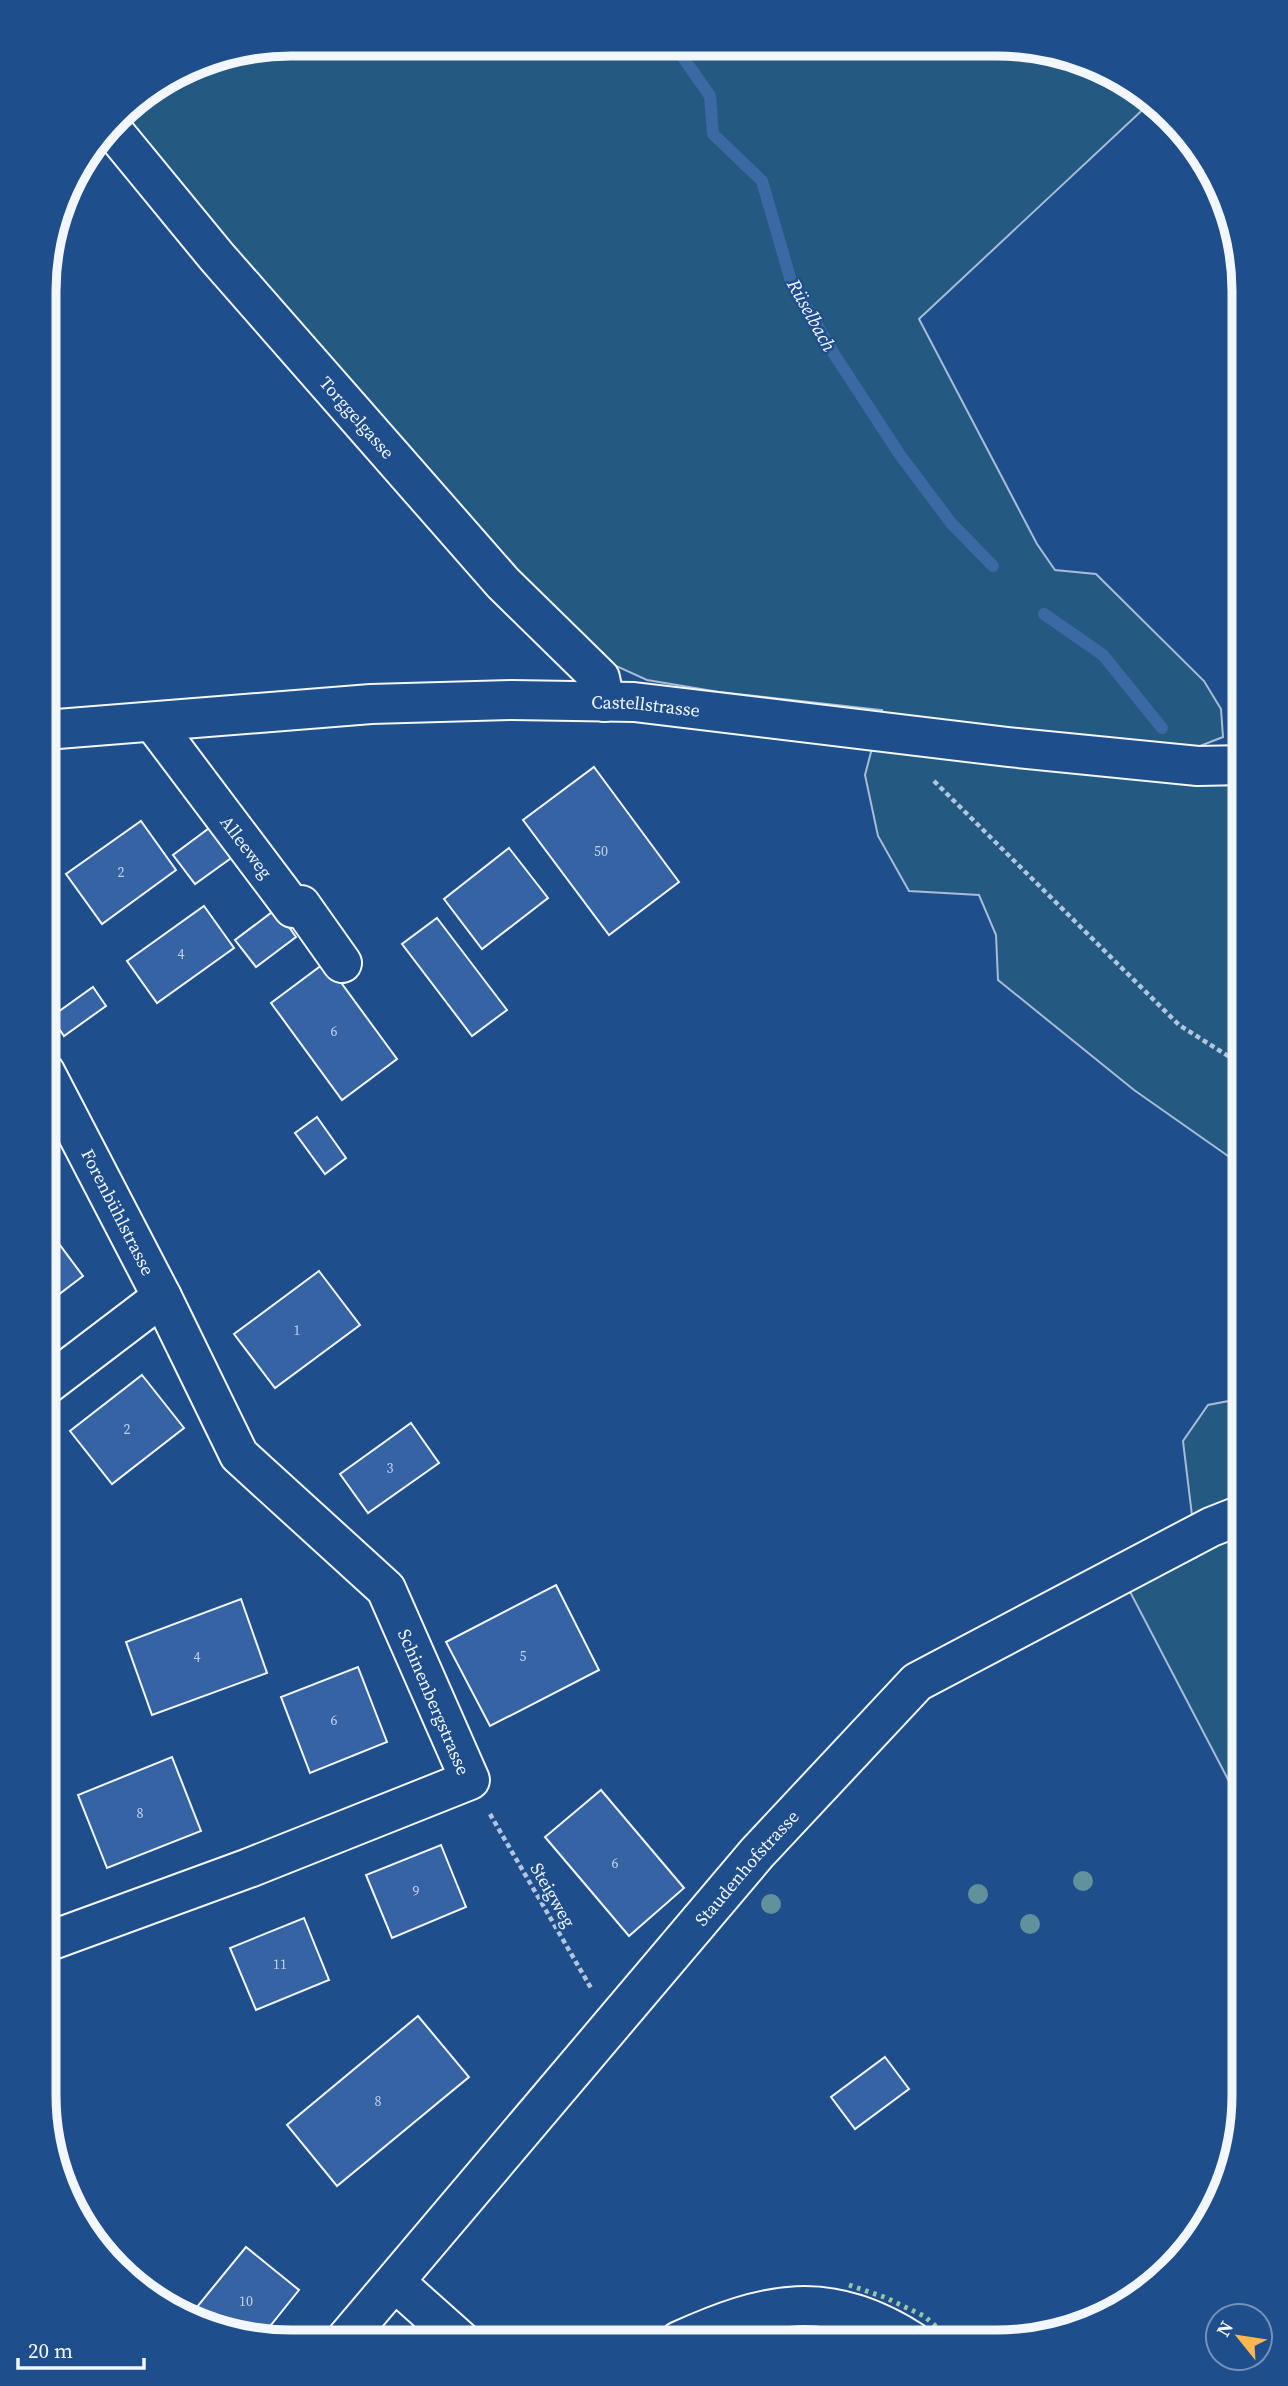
<svg xmlns="http://www.w3.org/2000/svg" width="1288" height="2386" viewBox="0 0 1288 2386" font-family="'Source Serif 4',serif">
	<style>
		.green { fill: #245a82; stroke: #a8bbd7; stroke-width: 2 }
		.lines { fill: none; stroke-linecap: round; stroke-linejoin: round }
		.stream { stroke: #3b69a3; stroke-width: 12 }
		.building { fill: #3563a3; stroke: #f2f6ff; stroke-width: 2 }
		.minor-casing { stroke: #f2f6ff; stroke-width: 42 }
		.path { stroke: #b3c4dc; stroke-width: 4.5; stroke-dasharray: 5 3.5; stroke-linecap: butt }
		.minor { stroke: #1f4e8c; stroke-width: 38 }
		.hedge { stroke: #97c8a6; stroke-width: 5; stroke-dasharray: 3.5 5; stroke-linecap: butt }
		.tree { fill: #61919a }
		.labels { text-anchor: middle; dominant-baseline: central; stroke-width: 5; stroke-linejoin: round; paint-order: stroke }
		.number-label { font-size: 14px; fill: #c3d1e8 }
		.street-label { font-size: 18px; fill: #f2f6ff; stroke: #1f4e8c }
		.water-label { font-size: 19px; font-style: italic; fill: #f2f6ff; stroke: #1f4e8c }
		.rim { fill: none; stroke: #f2f6ff; stroke-width: 9 }
	</style>
	<rect width="100%" height="100%" fill="#1f4e8c"/>
	<g class="green">
		<polygon points="291,44 1045,48 1152,101 919,319 1037,544 1055,570 1096,574 1204,681 1221,709 1223,737 1200,746 1155,747 1244,782 1244,1170 1228,1156 1134,1090 998,980 996,935 979,895 909,891 878,836 865,775 882,710 719,692 647,680 616,666 576,633 505,563 119,117 128,105 197,62"/>
		<polygon points="1244,1398 1244,1810 1127,1586 1197,1557 1183,1441 1208,1405"/>
	</g>
	<g class="lines">
		<g class="stream">
			<polyline points="675,46 710,96 713,134 762,181 791,281 834,354 900,455 951,523 993,566"/>
			<polyline points="1044,614 1103,655 1162,728"/>
		</g>
	</g>
	<g class="building">
		<polygon points="594,767 679,882 609,935 523,820"/>
		<polygon points="141,821 176,870 102,924 66,874"/>
		<polygon points="212,826 234,856 195,884 173,855"/>
		<polygon points="509,848 548,898 482,949 444,899"/>
		<polygon points="204,906 234,948 157,1003 127,961"/>
		<polygon points="276,909 296,937 256,967 235,940"/>
		<polygon points="437,918 507,1010 472,1036 402,944"/>
		<polygon points="326,962 397,1059 342,1100 271,1003"/>
		<polygon points="93,987 106,1006 64,1036 51,1017"/>
		<polygon points="317,1117 346,1158 325,1174 295,1133"/>
		<polygon points="45,1225 83,1276 45,1305"/>
		<polygon points="319,1271 360,1325 275,1388 234,1334"/>
		<polygon points="142,1375 184,1428 112,1484 70,1431"/>
		<polygon points="411,1423 439,1463 368,1513 340,1474"/>
		<polygon points="556,1585 599,1670 490,1726 446,1642"/>
		<polygon points="241,1599 267,1673 152,1715 126,1642"/>
		<polygon points="358,1667 387,1742 310,1773 281,1697"/>
		<polygon points="172,1757 201,1831 107,1868 78,1795"/>
		<polygon points="601,1790 684,1888 629,1936 545,1837"/>
		<polygon points="441,1845 466,1907 392,1938 366,1875"/>
		<polygon points="304,1918 329,1980 256,2010 230,1948"/>
		<polygon points="418,2016 469,2077 337,2186 287,2125"/>
		<polygon points="885,2057 909,2089 855,2129 831,2097"/>
		<polygon points="246,2247 299,2290 259,2340 192,2313"/>
	</g>
	<g class="lines">
		<g class="minor-casing">
			<g id="minor">
				<path id="s1" d="M111 128 217 257 503 583 600 678 605 702"/>
				<path id="s2" d="M153 722 293 908 301 905 342 963"/>
				<path id="s3" d="M45 730 371 704 512 700 634 702 1008 747 1198 766 1244 765"/>
				<polyline points="45,1386 162,1297 45,1072"/>
				<polyline points="44,1943 249,1868 470,1780 386,1589 239,1455 162,1297"/>
				<polyline points="395,2282 461,2341"/>
				<path id="s4" d="M345 2340 757 1853 917 1682 1211 1527 1244 1514"/>
				<path d="M679 2341C765 2302 829 2287 913 2342"/>
			</g>
		</g>
		<g class="path">
			<polyline points="934,781 1179,1025 1244,1066"/>
			<polyline points="490,1814 591,1988"/>
		</g>
		<use href="#minor" class="minor"/>
		<polyline class="hedge" points="849,2285 884,2297 924,2316 954,2342"/>
	</g>
	<g class="tree">
		<circle cx="1083" cy="1881" r="10"/>
		<circle cx="978" cy="1894" r="10"/>
		<circle cx="771" cy="1904" r="10"/>
		<circle cx="1030" cy="1924" r="10"/>
	</g>
	<g class="labels">
		<g class="number-label">
			<text x="601" y="851">50</text>
			<text x="121" y="872">2</text>
			<text x="181" y="954">4</text>
			<text x="334" y="1031">6</text>
			<text x="297" y="1330">1</text>
			<text x="127" y="1429">2</text>
			<text x="390" y="1468">3</text>
			<text x="523" y="1656">5</text>
			<text x="197" y="1657">4</text>
			<text x="334" y="1720">6</text>
			<text x="140" y="1813">8</text>
			<text x="615" y="1863">6</text>
			<text x="416" y="1891">9</text>
			<text x="280" y="1964">11</text>
			<text x="378" y="2101">8</text>
			<text x="246" y="2301">10</text>
		</g>
		<g class="street-label">
			<text stroke="none"><textPath href="#s1" startOffset="380">Torggelgasse</textPath></text>
			<text stroke="none"><textPath href="#s3" startOffset="602">Castellstrasse</textPath></text>
			<text stroke="none"><textPath href="#s2" startOffset="156">Alleeweg</textPath></text>
			<text transform="translate(118 1212) rotate(63)">Forenbühlstrasse</text>
			<text transform="translate(434 1702) rotate(67)">Schinenbergstrasse</text>
			<text stroke="none"><textPath href="#s4" startOffset="620">Staudenhofstrasse</textPath></text>
			<text transform="translate(553 1895) rotate(60)">Steigweg</text>
		</g>
		<g class="water-label">
			<text transform="translate(812 315) rotate(61)">Rüselbach</text>
		</g>
	</g>
	<path d="M0 0H1288V2386H0ZM291 56H997A235 235 0 0 1 1232 291V2095A235 235 0 0 1 997 2330H291A235 235 0 0 1 56 2095V291A235 235 0 0 1 291 56Z" fill="#1f4e8c" fill-rule="evenodd"/>
	<path class="rim" d="M291 56H997A235 235 0 0 1 1232 291V2095A235 235 0 0 1 997 2330H291A235 235 0 0 1 56 2095V291A235 235 0 0 1 291 56Z"/>
	<g transform="translate(1239 2337) rotate(300)"><circle r="33" fill="#1f4e8c" stroke="#7391ba" stroke-width="2"/>
	<path d="M0-5L12 26L0 18L-12 26Z" fill="#ffb74d"/>
	<text y="-10" font-size="19" font-weight="bold" text-anchor="middle" fill="#f2f6ff">N</text>
	</g>
	<path d="M18 2358v10h126v-10" fill="none" stroke="#f2f6ff" stroke-width="3.5"/>
	<text x="28" y="2358" font-size="21" fill="#f2f6ff" stroke="#1f4e8c" stroke-width="5" paint-order="stroke">20 m</text>
</svg>
